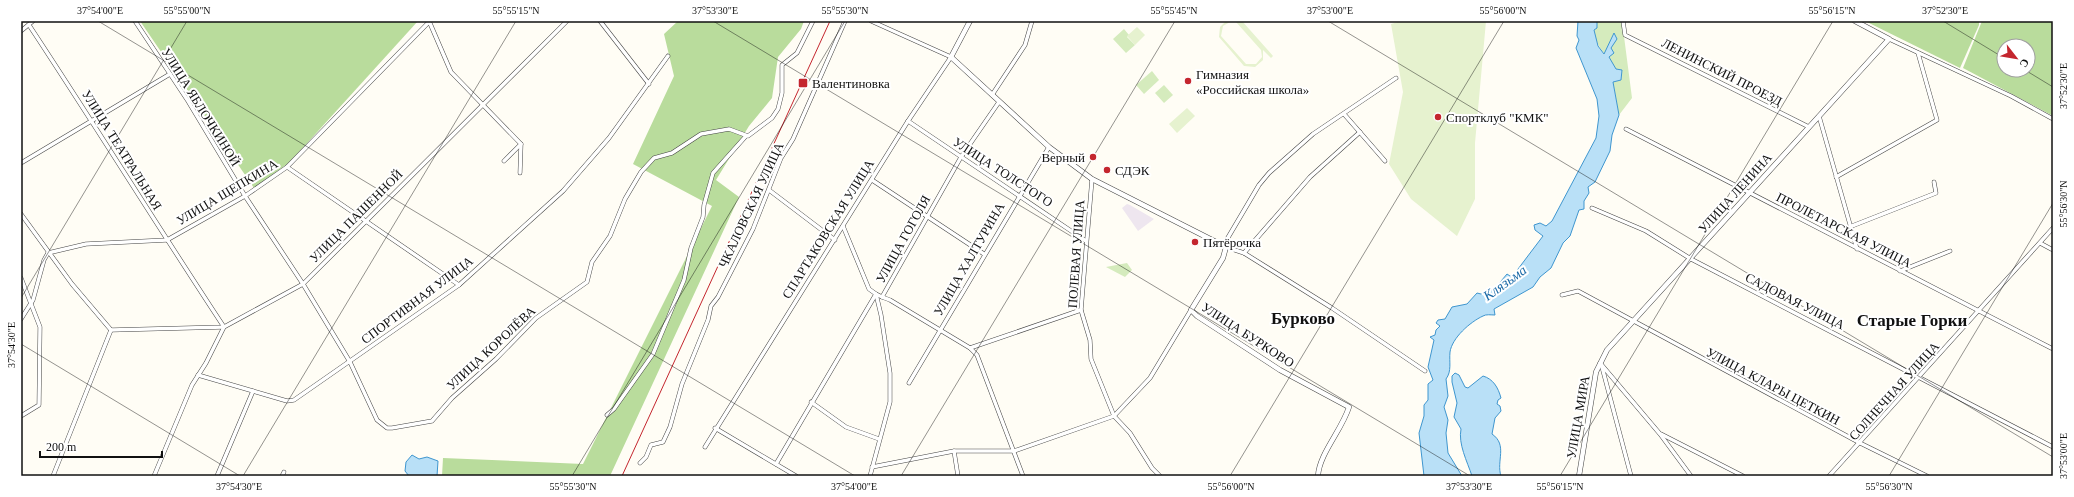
<svg xmlns="http://www.w3.org/2000/svg" width="2074" height="497" viewBox="0 0 2074 497" font-family="'Times New Roman',serif">
	<style>
		.industrial { fill: #eee6ef }
		.green { fill: #d5ebbd }
		.forest { fill: #b9dc9c; fill-rule: evenodd }
		.pitch { fill: #e6f2cf; fill-rule: evenodd }
		.water { fill: #b9e0f7; stroke: #3f96cf }
		.lines { fill: none; stroke-linecap: round; stroke-linejoin: round }
		.minor-casing { stroke: #444; stroke-width: 4.5 }
		.tertiary-casing { stroke: #444; stroke-width: 5.5 }
		.minor { stroke: #fff; stroke-width: 3.5 }
		.tertiary { stroke: #fff; stroke-width: 4.5 }
		.rail { stroke: #c4262e; stroke-width: 1 }
		.ticks { fill: none; stroke: #111; stroke-width: 1; stroke-opacity: 0.45 }
		.poi-dot { fill: #c4262e; stroke: #fff; stroke-width: 1.5 }
		.labels { text-anchor: middle; dominant-baseline: central; stroke-width: 4; stroke-linejoin: round; paint-order: stroke }
		.street-label { font-size: 13px; fill: #111; stroke: #fff }
		.poi-label { font-size: 13px; fill: #111; stroke: #fff; text-anchor: start }
		.water-label { font-size: 14px; font-style: italic; fill: #1768a6; stroke: #fff }
		.district-label { font-size: 17px; font-weight: bold; fill: #111; stroke: #fff }
		.neatline { fill: none; stroke: #111; stroke-width: 1.5 }
		.ticks-label { font-size: 10px; text-anchor: middle; fill: #111 }
	</style>
	<rect width="100%" height="100%" fill="#fffdf5"/>
	<polygon class="industrial" points="1127,204 1130,205 1154,219 1138,231 1122,208"/>
	<g class="green">
		<path d="M1597 21H1622L1632 98 1619 115 1613 82 1621 80 1622 70 1616 69C1606 53 1597 50 1594 30L1597 28Z"/>
		<polygon points="1124,29 1129,35 1127,37 1135,45 1126,53 1113,39"/>
		<polygon points="1152,71 1159,80 1144,94 1136,85"/>
		<polygon points="1164,85 1173,95 1164,103 1155,93"/>
		<polygon points="1127,263 1132,270 1125,277 1106,267"/>
	</g>
	<g class="forest">
		<polygon points="140,21 418,21 290,162 254,188"/>
		<polygon points="678,21 804,21 801,29 778,57 772,98 749,126 716,180 739,197 610,476 442,476 443,458 583,464 712,206 633,164 674,76 664,34"/>
		<polygon points="1865,21 1979,21 1979,25 1960,68"/>
		<path d="M1982 21H2053V116L1963 68ZM2004 46H2028V70H2004Z"/>
	</g>
	<g class="pitch">
		<path d="M1242 21 1273 56 1271 58 1263 50V60L1255 67 1244 66 1219 37 1220 27 1225 22ZM1230 22H1236L1261 50 1262 57 1256 64H1246L1221 36 1223 26Z"/>
		<polygon points="1401,21 1486,21 1475,143 1475,199 1457,236 1411,199 1389,164 1403,92 1391,24"/>
		<polygon points="1137,27 1145,35 1135,45 1127,36"/>
		<polygon points="1187,108 1195,116 1177,133 1169,124"/>
	</g>
	<g class="water">
		<path d="M1578 21H1597V28L1594 30 1598 46 1604 54 1614 33 1617 39 1611 48 1614 53 1609 57 1616 69 1622 70 1621 80 1613 82 1619 115 1612 135 1610 151 1595 182 1588 187 1589 193 1584 201V209L1579 210 1570 236 1563 243 1551 268 1540 277 1533 287 1494 309 1495 315C1491 315 1486 314 1483 316 1470 322 1452 338 1450 352 1449 362 1452 371 1446 379L1448 396 1444 407 1448 420 1446 433 1448 453 1462 476H1424L1419 433 1424 416V405L1428 400V384L1433 380 1428 367 1434 340 1430 337 1435 335 1436 330 1440 326 1436 323 1438 320 1445 319 1452 307 1467 304 1477 293 1481 294 1496 287 1507 274 1510 276 1515 273 1543 236 1535 230 1534 225 1540 223 1546 226 1552 221 1596 138 1599 116 1597 99 1576 48 1579 40 1577 36Z"/>
		<path d="M1455 373 1459 375 1465 387 1468 388 1483 376C1493 379 1498 387 1501 398L1498 400 1497 404 1500 406 1501 411 1495 418 1492 434C1508 445 1496 461 1501 476H1472C1467 461 1458 444 1461 429L1454 417 1457 403 1452 382V376Z"/>
		<polygon points="412,455 419,459 427,457 438,461 437,476 409,476 405,471 406,462"/>
	</g>
	<g class="lines">
		<g class="minor-casing">
			<g id="minor">
				<polyline points="135,21 188,101 245,196 303,284 350,362 377,420 387,428 392,428 432,421 452,398 496,359 536,318 587,282 592,262 610,236 625,199 641,172 654,158 672,153 701,134 729,129 748,136 772,118 778,109 782,93 782,65 797,53 813,21"/>
				<polyline points="429,21 451,72 521,144 504,161"/>
				<polyline points="600,21 649,84"/>
				<polyline points="1623,21 1625,35 1809,127"/>
				<path d="M29 25C95 125 158 227 224 327L206 363 192 385 154 476"/>
				<polyline points="21,31 33,21"/>
				<polyline points="1889,39 2011,96 2053,119"/>
				<polyline points="992,95 1025,45 1032,21"/>
				<polyline points="1344,114 1385,161"/>
				<polyline points="1819,116 1857,249"/>
				<polyline points="908,121 1086,241"/>
				<polyline points="1626,129 2053,349"/>
				<polyline points="21,163 170,74"/>
				<polyline points="287,167 459,285"/>
				<polyline points="520,173 521,144"/>
				<polyline points="1836,177 1937,120 1918,53"/>
				<polyline points="1092,179 1081,310 1090,340 1091,359 1114,416 1130,433 1152,468 1160,476"/>
				<polyline points="872,180 984,254"/>
				<polyline points="769,190 835,240"/>
				<polyline points="1592,208 1646,231 1691,259 2053,447"/>
				<polyline points="21,214 72,284 111,330"/>
				<polyline points="843,226 869,289 876,294 881,315 890,373 890,402 870,476"/>
				<polyline points="1852,226 1936,193 1934,182"/>
				<polyline points="2040,243 2053,250"/>
				<polyline points="1223,246 1259,185 1269,173 1313,134 1396,78"/>
				<polyline points="1226,247 1244,253 1332,308 1425,371"/>
				<polyline points="48,253 86,244 167,240 245,196 287,167 430,21"/>
				<polyline points="1244,253 1310,177 1360,132"/>
				<polyline points="1900,271 1950,251"/>
				<polyline points="21,278 40,327 39,405 21,416"/>
				<polyline points="1562,295 1578,291 1860,443 1927,476"/>
				<polyline points="882,297 890,300 970,348 977,355 1023,476"/>
				<polyline points="21,319 33,300 44,260 48,253"/>
				<polyline points="111,330 224,327 303,284 567,21"/>
				<polyline points="970,348 1081,310"/>
				<polyline points="1600,363 1660,434 1691,476"/>
				<polyline points="1602,367 1631,476"/>
				<polyline points="198,375 287,401 294,400 459,285 563,191 609,138 668,56"/>
				<polyline points="909,383 1049,147"/>
				<polyline points="811,402 846,427 879,439"/>
				<polyline points="607,415 614,409 653,354 684,280 691,248 703,217 704,205 713,173 746,136"/>
				<polyline points="715,428 796,476"/>
				<polyline points="1661,434 1743,476"/>
				<polyline points="705,447 908,121 951,57 871,21"/>
				<polyline points="954,451 958,476"/>
				<polyline points="640,463 646,457 651,445 663,442 670,427 682,384 708,320 711,306 718,297 753,229 781,158 793,139 845,21"/>
				<polyline points="776,464 876,294 882,297 961,157 999,102"/>
				<polyline points="872,467 954,451 1014,451 1114,416 1150,378 1191,310"/>
				<polyline points="53,476 111,330"/>
				<polyline points="217,476 253,391"/>
				<polyline points="282,476 284,472"/>
				<polyline points="1829,476 2053,228"/>
			</g>
		</g>
		<g class="tertiary-casing">
			<g id="tertiary">
				<path d="M970 21 951 57 1049 147 1092 179 1226 247 1223 258 1191 310 1197 316 1280 370 1349 407C1342 430 1319 454 1318 476"/>
				<polyline points="1579,476 1596,372 1607,350 1889,39 1855,21"/>
			</g>
		</g>
		<use href="#minor" class="minor"/>
		<use href="#tertiary" class="tertiary"/>
		<polyline class="rail" points="622,476 830,21"/>
	</g>
	<path class="ticks" d="M98 21 855 476M713 21 1470 476M1328 21 2053 457M1943 21 2004 58M2025 70 2053 87M21 298 187 21M21 344 240 476M243 476 516 21M572 476 845 21M901 476 1175 21M1230 476 1504 21M1560 476 1833 21M1889 476 2053 203"/>
	<g class="poi-dot">
		<circle cx="1188" cy="81" r="4"/>
		<rect x="798" y="78" width="10" height="10" rx="2"/>
		<circle cx="1438" cy="117" r="4"/>
		<circle cx="1093" cy="157" r="4"/>
		<circle cx="1107" cy="170" r="4"/>
		<circle cx="1195" cy="242" r="4"/>
	</g>
	<g class="labels">
		<g class="street-label">
			<text transform="translate(1722 72) rotate(27)">ЛЕНИНСКИЙ ПРОЕЗД</text>
			<text transform="translate(201 107) rotate(58)">УЛИЦА ЯБЛОЧКИНОЙ</text>
			<text transform="translate(122 150) rotate(58)">УЛИЦА ТЕАТРАЛЬНАЯ</text>
			<text transform="translate(1003 172) rotate(33)">УЛИЦА ТОЛСТОГО</text>
			<text transform="translate(227 192) rotate(-31)">УЛИЦА ЩЕПКИНА</text>
			<text transform="translate(1735 193) rotate(-48)">УЛИЦА ЛЕНИНА</text>
			<text transform="translate(751 205) rotate(-65)">ЧКАЛОВСКАЯ УЛИЦА</text>
			<text transform="translate(356 216) rotate(-45)">УЛИЦА ПАШЕННОЙ</text>
			<text transform="translate(828 229) rotate(-58)">СПАРТАКОВСКАЯ УЛИЦА</text>
			<text transform="translate(1844 230) rotate(27)">ПРОЛЕТАРСКАЯ УЛИЦА</text>
			<text transform="translate(903 239) rotate(-61)">УЛИЦА ГОГОЛЯ</text>
			<text transform="translate(1076 254) rotate(-86)">ПОЛЕВАЯ УЛИЦА</text>
			<text transform="translate(969 259) rotate(-60)">УЛИЦА ХАЛТУРИНА</text>
			<text transform="translate(417 300) rotate(-37)">СПОРТИВНАЯ УЛИЦА</text>
			<text transform="translate(1795 301) rotate(27)">САДОВАЯ УЛИЦА</text>
			<text transform="translate(1248 335) rotate(33)">УЛИЦА БУРКОВО</text>
			<text transform="translate(491 348) rotate(-43)">УЛИЦА КОРОЛЁВА</text>
			<text transform="translate(1773 386) rotate(28)">УЛИЦА КЛАРЫ ЦЕТКИН</text>
			<text transform="translate(1894 391) rotate(-48)">СОЛНЕЧНАЯ УЛИЦА</text>
			<text transform="translate(1578 417) rotate(-80)">УЛИЦА МИРА</text>
		</g>
		<g class="poi-label">
			<text x="1196" y="74">Гимназия<tspan x="1196" dy="15">«Российская школа»</tspan></text>
			<text x="812" y="83">Валентиновка</text>
			<text x="1446" y="117">Спортклуб "КМК"</text>
			<text x="1085" y="157" text-anchor="end">Верный</text>
			<text x="1115" y="170">СДЭК</text>
			<text x="1203" y="242">Пятёрочка</text>
		</g>
		<g class="water-label">
			<text transform="translate(1505 283) rotate(-36)">Клязьма</text>
		</g>
		<g class="district-label">
			<text x="1303" y="318">Бурково</text>
			<text x="1912" y="320">Старые Горки</text>
		</g>
	</g>
	<rect width="2074" height="497" fill="none" stroke="#ffffff" stroke-width="44"/>
	<g transform="translate(2016 58) rotate(121)"><circle r="19" fill="#ffffff" stroke="#a0a0a0"/>
	<path d="M0-3L7 15L0 10L-7 15Z" fill="#c4262e"/>
	<text y="-6" font-size="11" font-weight="bold" text-anchor="middle" fill="#111111">С</text>
	</g>
	<path d="M40 451v6h122v-6" fill="none" stroke="#111111" stroke-width="2"/>
	<text x="46" y="451" font-size="12" fill="#111111" stroke="#ffffff" stroke-width="3" paint-order="stroke">200 m</text>
	<rect x="22" y="22" width="2030" height="453" class="neatline"/>
	<g class="ticks-label">
		<text x="100" y="14">37°54'00"E</text>
		<text x="187" y="14">55°55'00"N</text>
		<text x="516" y="14">55°55'15"N</text>
		<text x="715" y="14">37°53'30"E</text>
		<text x="845" y="14">55°55'30"N</text>
		<text x="1174" y="14">55°55'45"N</text>
		<text x="1330" y="14">37°53'00"E</text>
		<text x="1503" y="14">55°56'00"N</text>
		<text x="1832" y="14">55°56'15"N</text>
		<text x="1945" y="14">37°52'30"E</text>
		<text transform="translate(2063 86) rotate(-90)" y="4">37°52'30"E</text>
		<text transform="translate(2063 204) rotate(-90)" y="4">55°56'30"N</text>
		<text transform="translate(11 345) rotate(-90)" y="4">37°54'30"E</text>
		<text transform="translate(2063 456) rotate(-90)" y="4">37°53'00"E</text>
		<text x="239" y="490">37°54'30"E</text>
		<text x="573" y="490">55°55'30"N</text>
		<text x="854" y="490">37°54'00"E</text>
		<text x="1231" y="490">55°56'00"N</text>
		<text x="1469" y="490">37°53'30"E</text>
		<text x="1560" y="490">55°56'15"N</text>
		<text x="1889" y="490">55°56'30"N</text>
	</g>
</svg>
